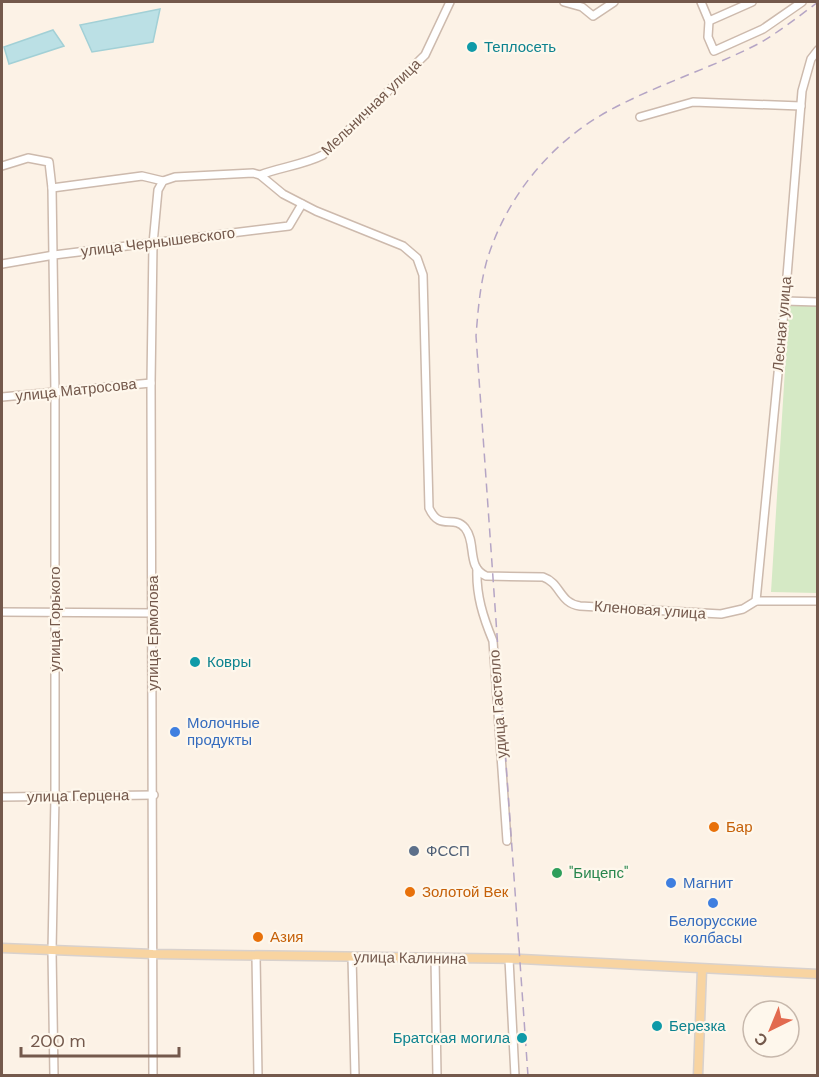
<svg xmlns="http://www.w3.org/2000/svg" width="819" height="1077" viewBox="0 0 819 1077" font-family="'DM Sans',sans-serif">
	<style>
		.green { fill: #d5e9c5 }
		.water { fill: #bbe0e5; stroke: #a2d0d6; stroke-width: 1.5 }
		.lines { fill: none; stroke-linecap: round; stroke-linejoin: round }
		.minor-casing { stroke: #cdbaad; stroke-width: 10 }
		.major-casing { stroke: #d8d1cd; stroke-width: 11 }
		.minor { stroke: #fff; stroke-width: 7 }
		.major { stroke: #f8d4a1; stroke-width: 8 }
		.rail { stroke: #b5a5c5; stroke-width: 1.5; stroke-dasharray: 9 6; stroke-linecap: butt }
		.culture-dot { fill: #0f9aa8; stroke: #fef7ec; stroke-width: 2 }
		.shop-dot { fill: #3f7fe0; stroke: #fef7ec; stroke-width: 2 }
		.food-dot { fill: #e8710a; stroke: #fef7ec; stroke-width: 2 }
		.service-dot { fill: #5c6f8a; stroke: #fef7ec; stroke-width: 2 }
		.leisure-dot { fill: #2e9e5b; stroke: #fef7ec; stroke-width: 2 }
		.labels { text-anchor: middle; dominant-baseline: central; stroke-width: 4.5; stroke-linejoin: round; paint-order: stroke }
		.culture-label { font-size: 15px; fill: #0d838f; stroke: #fef7ec; text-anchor: start }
		.street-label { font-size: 15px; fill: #74594c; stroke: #fef7ec }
		.shop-label { font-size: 15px; fill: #366cbe; stroke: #fef7ec; text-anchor: start }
		.food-label { font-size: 15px; fill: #c56008; stroke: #fef7ec; text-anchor: start }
		.service-label { font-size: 15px; fill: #4e5e75; stroke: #fef7ec; text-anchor: start }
		.leisure-label { font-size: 15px; fill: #27864d; stroke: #fef7ec; text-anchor: start }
	</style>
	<rect width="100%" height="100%" fill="#fcf2e6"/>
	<polygon class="green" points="789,305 817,306 817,593 771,592"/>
	<g class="water">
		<polygon points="160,9 153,42 92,52 80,25"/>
		<polygon points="53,30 64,46 9,64 4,47"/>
	</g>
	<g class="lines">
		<g class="minor-casing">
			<g id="minor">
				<polyline points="564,2 582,7 593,16 614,2"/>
				<polyline points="701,2 709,21 708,37 714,51 763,29 802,2"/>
				<polyline points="709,21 752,2"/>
				<polyline points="640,117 693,102 801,106"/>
				<polyline points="2,166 28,158 49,162 52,188 55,392 55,797 52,951 54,1076"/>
				<path d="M260 175C281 167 303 165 323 155L425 55 450 2"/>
				<polyline points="52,188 142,176 163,181"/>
				<polyline points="2,264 54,255 289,226 302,204"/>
				<polyline points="785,301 818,302"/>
				<polyline points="2,397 151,383"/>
				<path d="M477 569C476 595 483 617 493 641L507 841"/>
				<polyline points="756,601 785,301 802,91 811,59 818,50"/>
				<polyline points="2,612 153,613"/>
				<polyline points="2,797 154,795"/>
				<polyline points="256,956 258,1076"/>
				<polyline points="352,957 355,1076"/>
				<polyline points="435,958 437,1076"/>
				<polyline points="509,959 515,1076"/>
				<path d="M153 1076 151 383 153 244 158 190 163 181 175 177 253 173 260 175 283 194 316 211 403 246 417 258 423 275 429 508C440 532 453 514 465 528 477 543 466 567 486 576L543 577C561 583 559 603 580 606L721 614 743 609 756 601H818"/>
			</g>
		</g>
		<g class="major-casing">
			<g id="major">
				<polyline points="2,948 153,954 521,959 818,974"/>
				<polyline points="698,1076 702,969"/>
			</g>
		</g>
		<use href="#minor" class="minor"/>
		<use href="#major" class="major"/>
		<path class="rail" d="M528 1076 476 336C478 310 480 285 487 260 507 195 553 140 612 109 659 84 711 68 758 44 779 32 798 17 818 2"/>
	</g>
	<g class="culture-dot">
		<circle cx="472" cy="47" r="6"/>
		<circle cx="195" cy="662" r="6"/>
		<circle cx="657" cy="1026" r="6"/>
		<circle cx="522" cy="1038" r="6"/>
	</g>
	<g class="shop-dot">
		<circle cx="175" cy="732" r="6"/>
		<circle cx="671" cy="883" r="6"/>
		<circle cx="713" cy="903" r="6"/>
	</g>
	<g class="food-dot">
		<circle cx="714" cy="827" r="6"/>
		<circle cx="410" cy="892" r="6"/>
		<circle cx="258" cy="937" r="6"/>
	</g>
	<circle class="service-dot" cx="414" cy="851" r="6"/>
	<circle class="leisure-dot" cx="557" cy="873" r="6"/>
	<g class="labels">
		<g class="culture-label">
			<text x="484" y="47">Теплосеть</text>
			<text x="207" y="662">Ковры</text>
			<text x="669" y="1026">Березка</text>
			<text x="510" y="1038" text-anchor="end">Братская могила</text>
		</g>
		<g class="street-label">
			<text transform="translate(371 107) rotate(-44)">Мельничная улица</text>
			<text transform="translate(158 242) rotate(-7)">улица Чернышевского</text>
			<text transform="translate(782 324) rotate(-85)">Лесная улица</text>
			<text transform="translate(76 390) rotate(-6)">улица Матросова</text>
			<text transform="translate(650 610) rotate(4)">Кленовая улица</text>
			<text transform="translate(55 619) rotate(-90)">улица Горького</text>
			<text transform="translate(153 633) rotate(-90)">улица Ермолова</text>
			<text transform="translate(498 704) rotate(-94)">удица Гастелло</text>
			<text transform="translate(78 796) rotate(-1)">улица Герцена</text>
			<text transform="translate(410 958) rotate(1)">улица Калинина</text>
		</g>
		<g class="shop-label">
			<text x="187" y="723">Молочные<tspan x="187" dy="17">продукты</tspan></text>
			<text x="683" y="883">Магнит</text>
			<text x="713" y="921" text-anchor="middle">Белорусские<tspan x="713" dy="17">колбасы</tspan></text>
		</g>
		<g class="food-label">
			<text x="726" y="827">Бар</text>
			<text x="422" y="892">Золотой Век</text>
			<text x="270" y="937">Азия</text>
		</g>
		<g class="service-label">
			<text x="426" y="851">ФССП</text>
		</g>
		<g class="leisure-label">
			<text x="569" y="873">"Бицепс"</text>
		</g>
	</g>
	<rect width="819" height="1077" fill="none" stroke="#74594c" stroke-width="6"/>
	<g transform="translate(771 1029) rotate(223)"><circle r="28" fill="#fef7ec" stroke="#c7b8ac" stroke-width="1.5"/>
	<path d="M0-4.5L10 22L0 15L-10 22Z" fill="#e26a4f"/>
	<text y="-9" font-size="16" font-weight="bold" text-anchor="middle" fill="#74594c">С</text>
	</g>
	<path d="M21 1047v9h158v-9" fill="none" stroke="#74594c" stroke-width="3"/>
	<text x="30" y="1047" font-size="18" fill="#74594c" stroke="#fef7ec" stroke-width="4.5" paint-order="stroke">200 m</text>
</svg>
